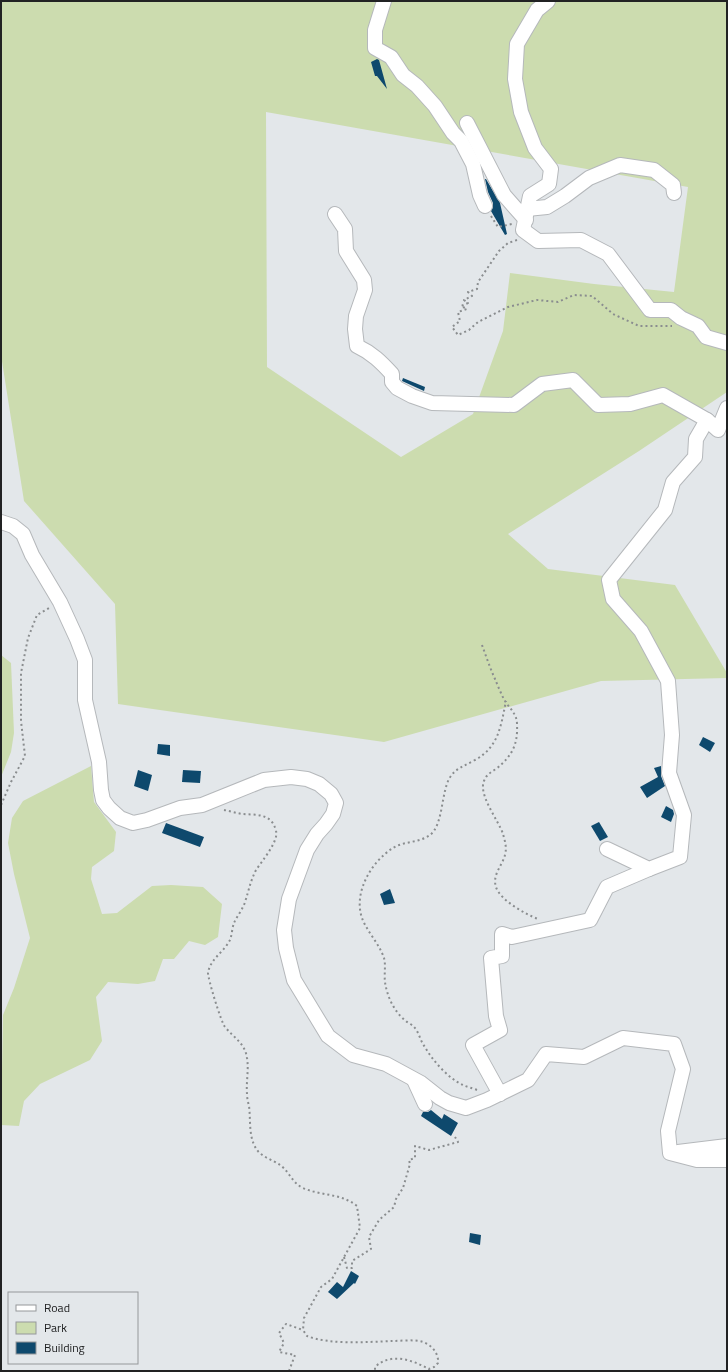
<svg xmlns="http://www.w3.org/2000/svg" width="728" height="1372" viewBox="0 0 728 1372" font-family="'Titillium Web',sans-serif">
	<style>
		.green { fill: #ccdcaf; fill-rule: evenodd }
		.building { fill: #0e496d }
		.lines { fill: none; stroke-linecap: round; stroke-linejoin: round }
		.minor-casing { stroke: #b5b8bb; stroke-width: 16 }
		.path { stroke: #8a8d8f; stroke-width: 2; stroke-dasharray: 2 3; stroke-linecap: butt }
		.minor { stroke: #fff; stroke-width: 14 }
	</style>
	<rect width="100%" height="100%" fill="#e3e7ea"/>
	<g class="green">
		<path d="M1 1H727V392L639 451 508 534 548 569 675 585 727 673V678L601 681 384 742 118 704 115 604 24 501 1 355ZM266 112 688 187 674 292 594 284 510 273 503 331 473 414 401 457 267 367Z"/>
		<polygon points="1,655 11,663 14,733 11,752 1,777"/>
		<polygon points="91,766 94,802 116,832 114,851 92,867 91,879 102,914 117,913 152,886 171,885 203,887 222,904 218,937 205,945 189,941 174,959 163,959 155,981 138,984 108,982 96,997 102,1041 90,1060 40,1084 24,1101 19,1126 1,1125 3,1015 14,988 30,938 14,874 8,843 12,818 23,801"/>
	</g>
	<g class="building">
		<polygon points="377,59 379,60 387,89 377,76 375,76 371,62"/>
		<polygon points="485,179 486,179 500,203 507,234 505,235 491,211 493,207 493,203 488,192"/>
		<polygon points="403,378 425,387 424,391 402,381"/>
		<polygon points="703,737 715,743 710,752 699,745"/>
		<polygon points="158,744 170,745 170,756 157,754"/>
		<polygon points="661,766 661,776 665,786 647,798 640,787 658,777 654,768"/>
		<polygon points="138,770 152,775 148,791 134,786"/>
		<polygon points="183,770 201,771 200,783 182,782"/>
		<polygon points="666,806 673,810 674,814 671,822 661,817"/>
		<polygon points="599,822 608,837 600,841 591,826"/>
		<polygon points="166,823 204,837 200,847 162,833"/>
		<polygon points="390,889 395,903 384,905 380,894"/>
		<polygon points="431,1110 442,1119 444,1114 458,1123 451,1136 421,1116 423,1112 428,1112"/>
		<polygon points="470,1233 481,1235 480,1245 469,1242"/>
		<polygon points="351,1271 359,1276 355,1284 354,1283 337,1299 328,1292 337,1282 343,1287"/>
	</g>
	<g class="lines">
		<g class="minor-casing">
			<g id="minor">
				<polyline points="384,1 375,30 375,48 391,57 403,75 417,86 435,106 453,133 461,141 473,164 480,195 485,206"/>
				<polyline points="548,1 537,10 517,44 515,79 521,112 535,148 551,169 549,184 530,196 523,230 538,241 581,240 608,254 650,310 671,310 681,318 698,326 706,337 727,343"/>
				<polyline points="467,123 504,195 526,220"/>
				<polyline points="527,209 547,207 565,196 589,178 620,165 654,170 673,185 674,193"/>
				<path d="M335 214 345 229 346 251 364 280 365 290 356 316 355 329 357 346C372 353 381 362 392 374V382L397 388 412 396 432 403 514 405 542 384 573 380 598 405 630 404 663 395 707 420 718 430 727 408"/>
				<polyline points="1,522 13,526 23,534 32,555 60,602 77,639 85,660 85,700 99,762 101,790 103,800 109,808 120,818 133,823 147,820 180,808 202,805 264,780 291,777 307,779 319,784 331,794 336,803 333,814 326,824 317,834 307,850 289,899 284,930 286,948 294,980 328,1036 353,1055 386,1064 421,1083 440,1098 449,1103 466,1108 487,1100 528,1080 546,1054 584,1057 623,1038 674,1044 683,1069 668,1131 670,1153 697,1160 727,1160"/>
				<polyline points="607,849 649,869 680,857 684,815 669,773 672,735 668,681 641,631 613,599 609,580 665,510 673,482 695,457 696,439 707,420"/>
				<polyline points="414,1080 425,1104"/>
				<polyline points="500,1094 473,1045 500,1030 496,1016 491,958 502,956 502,934 512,937 590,920 607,887 649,869"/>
				<polyline points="678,1152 727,1146"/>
			</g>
		</g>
		<g class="path">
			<polyline points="491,216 498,227 512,224"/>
			<polyline points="517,240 508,243 499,251 478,282 477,289 468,292 472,296 464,300 468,303 461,306 467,309 458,312 460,321 452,327 458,335 469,330 478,322 508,307 537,300 558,302 574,295 592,296 613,314 639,326 672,326"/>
			<path d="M482 645C486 656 490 668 495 679 498 686 501 694 505 701 510 709 517 714 517 724 518 745 512 756 496 769 491 772 486 775 484 781 478 795 499 821 503 834 505 841 507 848 505 855 502 866 492 875 496 887 500 900 525 914 538 919"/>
			<polyline points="1,805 11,782 25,756 21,721 21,673 28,638 37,615 49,608"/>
			<path d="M224 810C230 811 236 813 242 814 256 815 272 813 276 831 279 841 262 861 256 870 250 882 249 890 245 902 243 909 237 916 234 923 232 928 232 935 230 940 224 952 210 959 208 973 208 979 221 1022 225 1027 234 1038 245 1043 247 1058 249 1070 246 1082 247 1094 247 1098 248 1102 249 1106 251 1121 248 1137 257 1150 262 1157 273 1160 280 1165 289 1171 292 1183 303 1188 321 1196 341 1193 357 1206L360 1228 332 1279 321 1287 304 1318 303 1330 307 1336C330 1345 367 1342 392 1341 402 1341 414 1339 423 1342 432 1345 439 1354 438 1363L434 1367 429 1369C412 1360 391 1352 375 1367V1371"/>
			<path d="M477 1090C472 1088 467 1087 463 1085 449 1079 432 1060 425 1047 420 1041 419 1031 413 1026 411 1024 408 1023 406 1021 394 1012 387 996 385 982 384 974 386 965 384 958 379 943 367 932 362 918 353 892 372 861 393 848 404 841 419 843 430 835 443 825 441 795 449 779 455 768 465 766 475 760 499 747 501 725 506 701"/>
			<polyline points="344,1257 347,1268 352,1268 352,1261 371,1249 369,1237 379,1220 394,1207 396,1199 403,1188 410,1164 409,1160 415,1158 415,1146 429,1150 458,1142 455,1137"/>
			<polyline points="289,1371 295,1355 279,1352 284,1343 279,1333 286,1324 303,1330"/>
		</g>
		<use href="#minor" class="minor"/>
	</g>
	<rect width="728" height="1372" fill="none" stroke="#212223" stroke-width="4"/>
	<rect x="8" y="1292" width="130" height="72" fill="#e3e7ea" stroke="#95989a"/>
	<rect x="16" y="1305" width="20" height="6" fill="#ffffff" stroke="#95989a"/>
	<text x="44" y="1312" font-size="12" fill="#212223">Road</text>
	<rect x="16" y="1322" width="20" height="12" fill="#ccdcaf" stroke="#95989a"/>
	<text x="44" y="1332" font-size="12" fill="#212223">Park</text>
	<rect x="16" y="1342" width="20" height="12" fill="#0e496d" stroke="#95989a"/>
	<text x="44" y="1352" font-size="12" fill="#212223">Building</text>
</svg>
